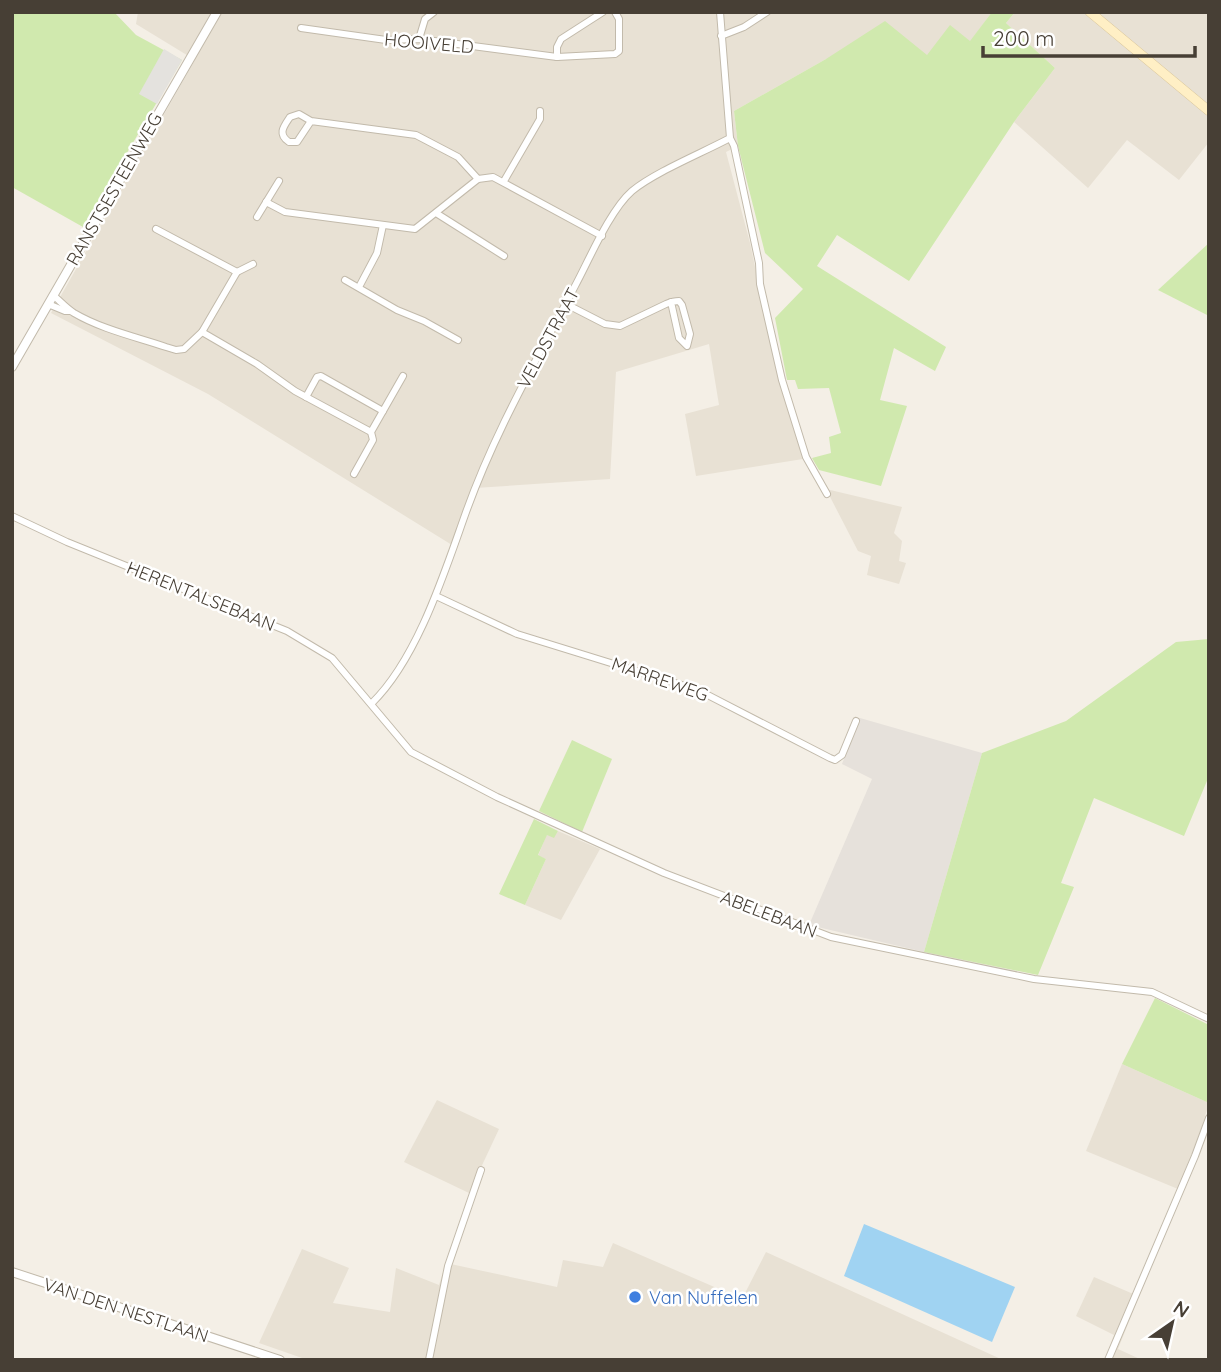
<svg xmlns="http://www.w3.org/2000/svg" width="1221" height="1372" viewBox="0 0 1221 1372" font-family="Quicksand,sans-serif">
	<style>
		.residential { fill: #e8e1d4 }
		.industrial { fill: #e6e1db }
		.green { fill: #d0e9ae }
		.parking { fill: #e4e2de }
		.water { fill: #a0d3f2 }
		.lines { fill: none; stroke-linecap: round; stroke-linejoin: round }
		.minor-casing { stroke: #c2baab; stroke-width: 8 }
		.tertiary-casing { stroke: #c2baab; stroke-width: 10 }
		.secondary-casing { stroke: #d8c497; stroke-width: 10 }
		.minor { stroke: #fff; stroke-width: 6 }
		.tertiary { stroke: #fff; stroke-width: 8 }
		.secondary { stroke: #ffefc5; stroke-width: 9 }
		.shop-dot { fill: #3f7fe0; stroke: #fff; stroke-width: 2.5 }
		.labels { text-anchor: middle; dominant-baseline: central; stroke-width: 5; stroke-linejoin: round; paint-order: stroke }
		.street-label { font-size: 18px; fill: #473f35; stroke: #fff }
		.shop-label { font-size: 18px; fill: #366cbe; stroke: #fff; text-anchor: start }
	</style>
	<rect width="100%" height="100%" fill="#f4efe6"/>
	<g class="residential">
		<polygon points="138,12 992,12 970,42 927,55 826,59 734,111 738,146 726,152 750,243 776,367 803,459 696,476 685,414 719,405 709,344 616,372 610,479 475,488 452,545 208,394 51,313 195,60 136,24"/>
		<polygon points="1015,12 1209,12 1209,142 1179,180 1127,140 1088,188 1014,122 1055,68 1006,23"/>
		<polygon points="826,489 902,507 894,533 902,541 899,561 906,563 899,584 867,575 871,556 858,551"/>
		<polygon points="558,831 600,849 561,920 525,905 546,859 538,856 547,834 554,837"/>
		<polygon points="1122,1064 1209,1103 1197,1143 1178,1189 1086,1151"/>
		<polygon points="437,1100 499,1129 469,1193 404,1162"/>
		<polygon points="613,1243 742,1299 766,1252 1003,1360 315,1360 302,1358 259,1343 302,1249 349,1268 333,1303 390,1312 396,1268 439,1285 446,1263 557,1287 563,1260 603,1267"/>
		<polygon points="1094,1277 1131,1293 1140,1294 1118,1349 1142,1360 1105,1360 1114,1335 1076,1316"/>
	</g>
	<polygon class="industrial" points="860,718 982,753 924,952 809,925 872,779 842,764"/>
	<g class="green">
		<polygon points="12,12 114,12 136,35 182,60 83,227 12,187"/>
		<polygon points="992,12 1015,12 1006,23 1055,68 1014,122 909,281 837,235 817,266 946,347 935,371 894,348 880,400 907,406 881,486 819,470 812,458 831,453 829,437 841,433 829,388 798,389 795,380 787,380 775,318 803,289 765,253 738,146 734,111 826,59 885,21 927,55 950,25 970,41"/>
		<polygon points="1209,243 1209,316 1158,290"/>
		<polygon points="1209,639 1209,776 1184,836 1094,798 1061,883 1074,887 1038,975 924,952 982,753 1066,721 1176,642"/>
		<polygon points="572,740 612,759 582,832 539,811"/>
		<polygon points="534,819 558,831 554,838 547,835 538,855 546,859 525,905 499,894"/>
		<polygon points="1155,998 1209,1025 1209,1103 1122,1064"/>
	</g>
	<polygon class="parking" points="164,49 182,60 157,104 139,94"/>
	<polygon class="water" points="864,1224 1015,1287 992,1342 844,1276"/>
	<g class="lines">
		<g class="minor-casing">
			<g id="minor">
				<polyline points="301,28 386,40 419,39 557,57 615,54 619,51 619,19 615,12"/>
				<polyline points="721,36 744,27 767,12"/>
				<polyline points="419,39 425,19 434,12"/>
				<polyline points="557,57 557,47 561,39 603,12"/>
				<path d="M311 121 297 142H289C277 134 284 126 290 117L299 114 311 121 416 135 458 157 478 179"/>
				<polyline points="730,138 734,146 759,263 760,284 782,380 806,457 827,494"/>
				<polyline points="504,181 540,119 540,111"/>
				<polyline points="266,202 285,212 415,229 478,179 493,177 602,236"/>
				<polyline points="436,213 504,256"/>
				<polyline points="257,217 279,181"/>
				<polyline points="156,229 237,272"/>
				<polyline points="345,280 397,310 424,321 458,340"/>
				<polyline points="359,287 377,253 383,225"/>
				<path d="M53 295C60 301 66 308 74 313 101 329 136 337 166 347L176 350 184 349 202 332 237 272 253 264"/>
				<polyline points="48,304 65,311 70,311"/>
				<path d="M566 304 605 324 620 326 666 304C671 302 674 301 679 301L682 305 690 334 687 346 679 338 671 302"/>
				<polyline points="202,332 257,364 295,391 371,432"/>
				<polyline points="306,397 317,377 321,376 383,411"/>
				<polyline points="354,474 373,440 371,432 403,376"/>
				<polyline points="12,516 67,542 287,631 332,658 411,752 497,797 664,873 831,937 1034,979 1152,992 1209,1019"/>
				<polyline points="436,596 517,634 698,690 830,758 835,760 842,755 856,721"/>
				<path d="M372 703C417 659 444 574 465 515 494 433 535 363 575 286 589 260 610 210 632 191 655 172 702 153 730 138L720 12"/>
				<polyline points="429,1360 448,1266 481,1170"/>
				<polyline points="1108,1360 1195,1156 1209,1118"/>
			</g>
		</g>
		<g class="tertiary-casing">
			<g id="tertiary">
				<polyline points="12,367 217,12"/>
				<polyline points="12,1272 280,1360"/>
			</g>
		</g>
		<g class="secondary-casing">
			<polyline id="secondary" points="1090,12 1209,111"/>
		</g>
		<use href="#minor" class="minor"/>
		<use href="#tertiary" class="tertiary"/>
		<use href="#secondary" class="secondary"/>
	</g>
	<circle class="shop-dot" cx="635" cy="1297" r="7"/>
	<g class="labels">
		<g class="street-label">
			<text transform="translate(429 43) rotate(5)">HOOIVELD</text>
			<text transform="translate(114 189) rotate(-60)">RANSTSESTEENWEG</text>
			<text transform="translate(548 338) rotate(-62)">VELDSTRAAT</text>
			<text transform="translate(201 596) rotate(22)">HERENTALSEBAAN</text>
			<text transform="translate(660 679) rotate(19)">MARREWEG</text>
			<text transform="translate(769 914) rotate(21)">ABELEBAAN</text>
			<text transform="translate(126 1310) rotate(18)">VAN DEN NESTLAAN</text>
		</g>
		<g class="shop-label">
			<text x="649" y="1297">Van Nuffelen</text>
		</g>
	</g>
	<rect width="1221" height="1372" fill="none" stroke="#473f35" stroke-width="28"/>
	<g transform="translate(1172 1323) rotate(34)" stroke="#ffffff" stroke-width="5" paint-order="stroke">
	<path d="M0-5L12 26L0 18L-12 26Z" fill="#473f35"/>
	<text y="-10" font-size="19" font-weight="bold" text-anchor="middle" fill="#473f35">N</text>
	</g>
	<path d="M983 46v10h212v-10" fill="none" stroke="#473f35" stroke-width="3.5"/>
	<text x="993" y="46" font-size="21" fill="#473f35" stroke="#ffffff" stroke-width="5" paint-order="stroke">200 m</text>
</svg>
